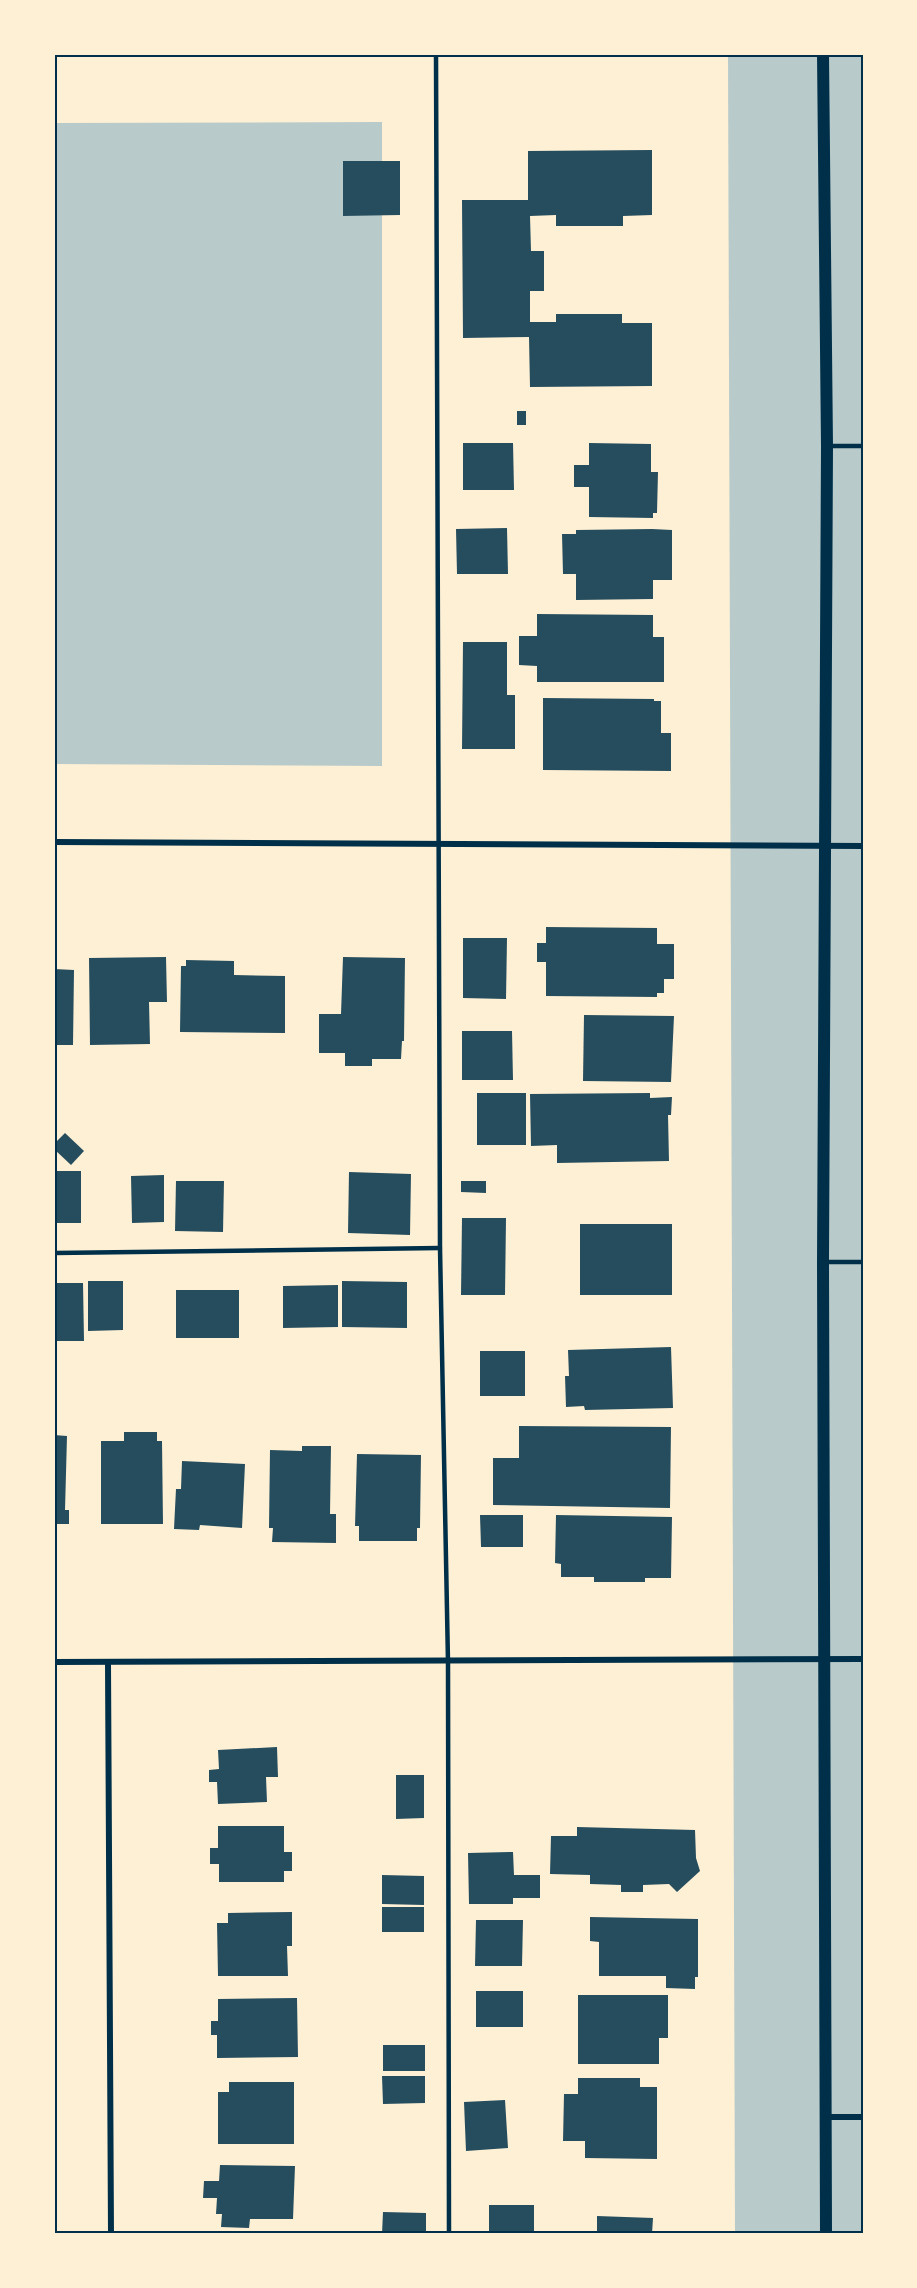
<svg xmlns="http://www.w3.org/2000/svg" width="917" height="2288" viewBox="0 0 917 2288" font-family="Commissioner,sans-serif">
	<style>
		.green { fill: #b9caca }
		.building { fill: #264d5e }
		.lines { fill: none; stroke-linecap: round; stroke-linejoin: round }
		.service { stroke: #003049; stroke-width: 4.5 }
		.minor { stroke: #003049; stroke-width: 6 }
		.secondary { stroke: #003049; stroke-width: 12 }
		.neatline { fill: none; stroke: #003049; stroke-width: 2 }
	</style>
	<rect width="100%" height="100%" fill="#fdf0d5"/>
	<g class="green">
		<polygon points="728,54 863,54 863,2234 735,2234"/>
		<polygon points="382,122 382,766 54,764 54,123"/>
	</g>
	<g class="building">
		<polygon points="652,150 652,215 623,216 623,226 556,226 556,215 530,216 531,251 544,251 544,291 530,291 530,322 556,322 556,314 622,314 622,323 652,323 652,386 530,387 529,337 463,338 462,200 528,200 528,151"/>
		<polygon points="343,161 400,161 400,215 343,216"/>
		<rect x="517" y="411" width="9" height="14"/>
		<polygon points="463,443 513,443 514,490 463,490"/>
		<polygon points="589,443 651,444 651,472 658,472 657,513 653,513 653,518 589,517 589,487 574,487 574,465 589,465"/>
		<polygon points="507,528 508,574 457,574 456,529"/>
		<polygon points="652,529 672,530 672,580 653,580 653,599 576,600 576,574 563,574 562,534 576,534 576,530"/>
		<polygon points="537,614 653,615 653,637 664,637 664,682 537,682 537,666 519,665 519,636 537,636"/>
		<polygon points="463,642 507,642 507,695 515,695 515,749 462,749"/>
		<polygon points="543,698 654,699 654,701 661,701 661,733 671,733 671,771 543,770"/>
		<polygon points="546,927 657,928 657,944 674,944 674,979 664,979 664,993 657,993 657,997 546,996 546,962 537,962 537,943 546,943"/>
		<polygon points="463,938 507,938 506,999 463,998"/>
		<polygon points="166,957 167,1002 149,1002 150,1044 90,1045 89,958"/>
		<polygon points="343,957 405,958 404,1041 402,1041 401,1059 372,1059 372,1066 345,1066 345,1053 319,1053 319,1014 341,1014"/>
		<polygon points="186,960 234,961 234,975 285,976 285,1033 180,1032 181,966 186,966"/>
		<polygon points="54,969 74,970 73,1045 54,1045"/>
		<polygon points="584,1015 674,1016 671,1082 583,1081"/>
		<polygon points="462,1031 512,1031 513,1080 462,1080"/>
		<rect x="477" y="1093" width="49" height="52"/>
		<polygon points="650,1093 650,1098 672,1097 671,1115 668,1115 669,1161 557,1163 557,1145 531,1146 530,1094"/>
		<polygon points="65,1133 84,1151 71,1165 54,1149 54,1144"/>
		<rect x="54" y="1171" width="27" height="52"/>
		<polygon points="349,1172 411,1174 410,1235 348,1233"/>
		<polygon points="164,1175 164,1222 132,1223 131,1176"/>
		<polygon points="176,1181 224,1181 223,1232 175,1231"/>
		<polygon points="461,1181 486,1181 486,1193 461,1192"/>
		<polygon points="462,1218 506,1218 505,1295 461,1295"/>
		<rect x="580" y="1224" width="92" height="71"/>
		<polygon points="88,1281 123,1281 123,1330 88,1331"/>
		<polygon points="342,1281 407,1282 407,1328 342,1327"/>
		<polygon points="54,1283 83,1283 84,1341 54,1341"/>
		<polygon points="338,1285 338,1327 283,1328 283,1286"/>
		<rect x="176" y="1290" width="63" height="48"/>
		<polygon points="671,1347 673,1408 585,1410 584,1406 566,1407 565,1376 569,1376 568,1350"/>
		<rect x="480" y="1351" width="45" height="45"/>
		<polygon points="519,1426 671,1427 670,1508 493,1505 493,1458 519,1458"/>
		<polygon points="124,1432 157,1432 157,1441 162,1441 163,1524 101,1524 101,1441 124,1441"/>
		<polygon points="54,1435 67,1436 65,1510 69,1510 69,1524 54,1524"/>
		<polygon points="302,1446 331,1446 330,1514 336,1514 336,1543 272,1542 273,1528 269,1528 270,1450 302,1451"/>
		<polygon points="357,1454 421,1455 420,1528 417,1528 417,1541 359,1541 359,1526 355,1526"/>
		<polygon points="182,1461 245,1464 242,1528 200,1525 199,1530 174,1529 176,1489 181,1489"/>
		<polygon points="480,1515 523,1515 523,1547 481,1547"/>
		<polygon points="556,1515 672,1517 671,1578 645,1578 645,1582 594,1582 594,1577 561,1577 561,1564 555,1563"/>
		<polygon points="277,1747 278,1777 266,1777 267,1802 218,1804 217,1782 209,1782 209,1770 219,1769 218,1750"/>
		<polygon points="396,1775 424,1775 424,1818 396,1819"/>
		<polygon points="218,1826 284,1826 284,1852 292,1852 292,1871 284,1871 284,1882 219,1882 219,1864 210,1864 210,1848 218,1848"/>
		<polygon points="577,1827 695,1830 696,1858 700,1871 677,1892 669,1884 643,1885 643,1892 621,1892 621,1885 590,1884 590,1875 550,1874 551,1836 577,1836"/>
		<polygon points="513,1852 514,1875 540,1875 540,1898 513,1898 513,1904 469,1904 468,1853"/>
		<polygon points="382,1875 424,1876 424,1905 382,1904"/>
		<rect x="382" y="1907" width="42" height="25"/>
		<polygon points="292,1912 292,1946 287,1946 288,1976 218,1976 217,1923 228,1923 228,1913"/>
		<polygon points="590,1917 698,1919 698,1977 695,1977 695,1989 666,1988 666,1976 599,1976 599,1942 590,1941"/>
		<polygon points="476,1920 523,1920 522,1966 475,1966"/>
		<rect x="476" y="1991" width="47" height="36"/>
		<polygon points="578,1995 668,1995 668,2038 659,2038 659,2064 578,2064"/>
		<polygon points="297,1998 298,2057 217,2058 217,2035 211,2035 211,2021 218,2021 218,1999"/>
		<rect x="383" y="2045" width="42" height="26"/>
		<polygon points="382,2076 425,2076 425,2103 383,2104"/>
		<polygon points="578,2078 640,2078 640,2087 657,2087 657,2159 585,2158 585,2141 563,2141 564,2094 578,2094"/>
		<polygon points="229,2082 294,2082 294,2144 218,2144 218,2092 229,2092"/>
		<polygon points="505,2100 508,2148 466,2151 464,2102"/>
		<polygon points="220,2165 295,2166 293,2219 250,2219 249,2228 221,2227 222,2214 216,2214 217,2198 203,2198 204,2181 219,2181"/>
		<rect x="489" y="2205" width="45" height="29"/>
		<polygon points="383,2212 426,2213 426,2234 382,2234"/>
		<polygon points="597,2216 653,2218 652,2234 597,2234"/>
	</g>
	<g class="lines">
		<g class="service">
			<polyline points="436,54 440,1248 448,1662 449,2234"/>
			<polyline points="827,446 863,446"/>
			<polyline points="54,1253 440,1248"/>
			<polyline points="824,1262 863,1262"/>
		</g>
		<g class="minor">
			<polyline points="54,842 863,846"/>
			<polyline points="54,1662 863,1659"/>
			<polyline points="108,1663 111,2234"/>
			<polyline points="826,2117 863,2117"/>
		</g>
		<polyline class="secondary" points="823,54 827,446 823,1262 826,2234"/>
	</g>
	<rect width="917" height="2288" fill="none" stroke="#fdf0d5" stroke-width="111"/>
	<rect x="56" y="56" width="806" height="2176" class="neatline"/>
</svg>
